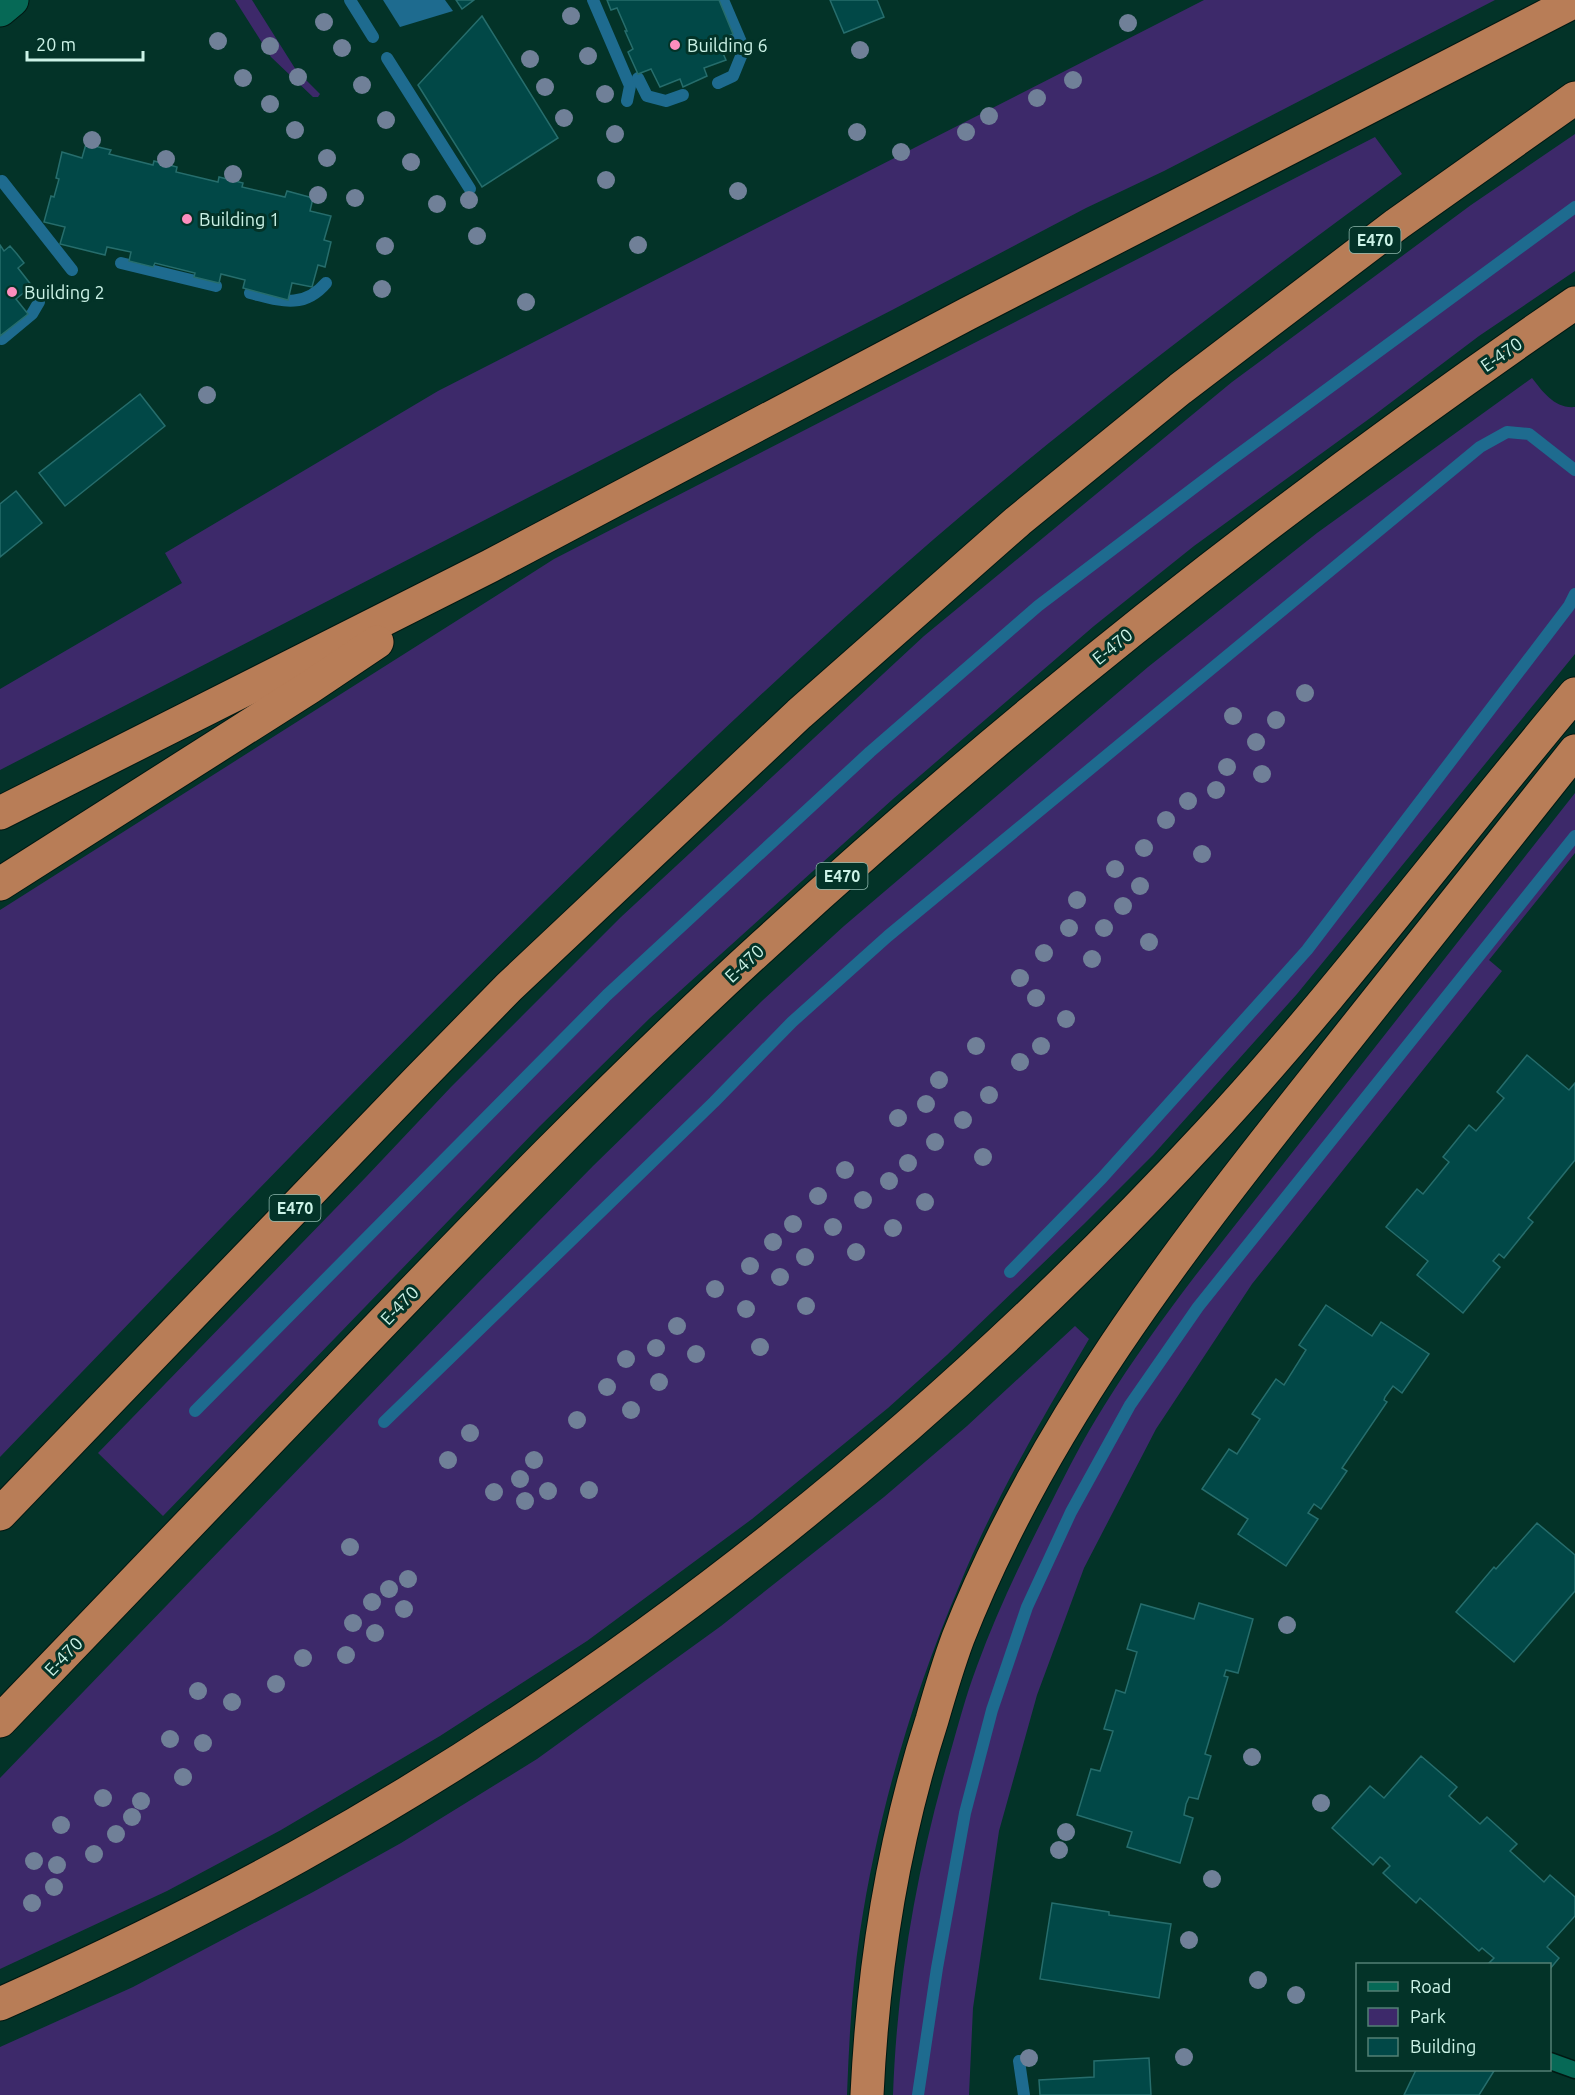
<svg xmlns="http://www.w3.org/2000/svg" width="1575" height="2095" viewBox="0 0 1575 2095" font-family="Ubuntu,sans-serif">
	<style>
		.green { fill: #3d296a }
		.water { fill: #1e6b8f }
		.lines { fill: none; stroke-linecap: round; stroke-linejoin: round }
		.stream { stroke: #1e6b8f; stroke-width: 12 }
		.building { fill: #014847; stroke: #266d6c; stroke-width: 1.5 }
		.service-casing { stroke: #001812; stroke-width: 19 }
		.tertiary-casing { stroke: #001812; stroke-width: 35 }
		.motorway-casing { stroke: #001812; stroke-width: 35 }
		.service { stroke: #066956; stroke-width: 16 }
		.tertiary { stroke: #066956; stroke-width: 33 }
		.motorway { stroke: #b87d57; stroke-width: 33 }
		.tree { fill: #708098 }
		.poi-dot { fill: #fd8ebe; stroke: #033328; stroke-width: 2 }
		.labels { text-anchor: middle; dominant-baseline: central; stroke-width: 6; stroke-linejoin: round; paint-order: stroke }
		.shield { fill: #033328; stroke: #90b9ae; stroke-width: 1.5 }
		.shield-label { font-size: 16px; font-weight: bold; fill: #ccf3e7 }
		.poi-label { font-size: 18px; fill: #ccf3e7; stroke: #033328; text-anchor: start }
		.street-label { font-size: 18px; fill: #ccf3e7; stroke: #033328 }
	</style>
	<rect width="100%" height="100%" fill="#033328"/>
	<g class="green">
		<polygon points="235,0 252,0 296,70 320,94 318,97 313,97 271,57"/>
		<polygon points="1204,0 1495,0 1164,171 1086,208 894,309 0,770 0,689 182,583 165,553 438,391"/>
		<polygon points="1575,134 1575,271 1479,336 1373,416 1194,546 1094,626 893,799 650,1018 540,1126 163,1516 98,1453 366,1177 451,1087 621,917 924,636 1232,382 1471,205"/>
		<path d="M1375 137 1402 174C1243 290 1084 410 934 539 840 620 749 705 659 791 433 1006 217 1232 0 1457V910L554 559Z"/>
		<path d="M1532 378C1543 392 1555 409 1575 407V654L1297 994 1153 1155 1084 1224 947 1355 888 1408 752 1519 587 1641 440 1736 281 1830 167 1891 0 1969V1778L477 1284 593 1166 763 1000 844 926 1148 667 1317 533Z"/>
		<path d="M1575 793V853L1489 960 1502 971 1252 1284 1156 1429 1084 1568 1037 1695 999 1831 973 2008 969 2095H893C897 1980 917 1867 949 1757 958 1726 966 1695 977 1666 998 1609 1024 1555 1052 1501 1068 1469 1085 1436 1104 1406 1132 1361 1163 1318 1195 1276Z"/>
		<path d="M1075 1326 1089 1339C1042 1419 995 1498 960 1584 913 1694 878 1813 860 1932 852 1986 849 2041 847 2095H0V2047L133 1987 313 1892 401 1843 537 1759 721 1626 884 1497 967 1426Z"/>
	</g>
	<polygon class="water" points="383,0 445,0 453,11 400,27"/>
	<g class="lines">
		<g class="stream">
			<polyline points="350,0 373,37"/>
			<polyline points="593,0 630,86 627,101"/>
			<polyline points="387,58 470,189"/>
			<polyline points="638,78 647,96 666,101 683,95"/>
			<polyline points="718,83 733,76 744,49 723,0"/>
			<polyline points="2,181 72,270"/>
			<polyline points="121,263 216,286"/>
			<path d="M250 293C279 300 303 310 326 283"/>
			<polyline points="2,339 32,314 39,302"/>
			<polyline points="1010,1272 1102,1178 1307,950 1569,606 1575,594"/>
			<polyline points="195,1411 607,995 870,752 1038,606 1220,468 1575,207"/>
			<polyline points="384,1422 714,1102 792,1022 888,936 1480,447 1507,432 1529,434 1575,470"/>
			<polyline points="1019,2061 1024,2095"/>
			<polyline points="918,2095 937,1968 965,1813 992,1710 1027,1607 1071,1512 1130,1405 1198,1307 1575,836"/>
		</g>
	</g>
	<g class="building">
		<polygon points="456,0 474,0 462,9"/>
		<polygon points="607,0 719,0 733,34 718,42 726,60 704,68 707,76 683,87 680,79 660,87 651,69 638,74 628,52 633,49 625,31 627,31 617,8 611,10"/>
		<polygon points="830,0 877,0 884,17 844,33"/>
		<polygon points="482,16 558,138 482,187 418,85"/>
		<polygon points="86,144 111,150 109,154 153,165 154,161 177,167 176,172 218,182 219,177 243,183 242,187 285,197 287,191 313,198 310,211 331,216 324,240 331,242 325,267 318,265 312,287 292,283 288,300 243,288 245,280 221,274 219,283 194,277 195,273 155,263 153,267 129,261 131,252 107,247 105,255 60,244 65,227 44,222 51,196 54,197 59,179 56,178 62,152 82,158"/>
		<polygon points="0,245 4,251 10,246 17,254 24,263 18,268 32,286 16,299 28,314 0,336"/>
		<polygon points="140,394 165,426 65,506 39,473"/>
		<polygon points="16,491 42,523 0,557 0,504"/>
		<polygon points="1527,1055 1569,1090 1575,1083 1575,1160 1528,1218 1533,1222 1504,1258 1499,1254 1493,1261 1500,1267 1463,1313 1417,1275 1428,1261 1386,1227 1417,1189 1423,1194 1449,1162 1443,1157 1469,1125 1476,1131 1504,1098 1497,1092"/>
		<polygon points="1326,1305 1372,1336 1381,1322 1429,1354 1402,1393 1393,1386 1385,1397 1384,1400 1387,1402 1342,1468 1347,1471 1321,1509 1314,1504 1308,1513 1318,1519 1286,1566 1238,1534 1248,1519 1202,1489 1229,1449 1237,1454 1260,1419 1252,1414 1276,1379 1284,1385 1306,1350 1299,1345"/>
		<polygon points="1537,1523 1575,1555 1575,1591 1514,1662 1456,1612 1494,1567 1496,1569"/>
		<polygon points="1199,1603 1253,1619 1238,1673 1226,1670 1224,1676 1228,1677 1205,1754 1211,1756 1198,1799 1189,1797 1186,1804 1184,1815 1193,1818 1180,1863 1127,1847 1132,1832 1077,1815 1091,1769 1100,1771 1113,1731 1104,1729 1116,1690 1125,1693 1137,1652 1127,1649 1141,1604 1194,1619"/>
		<polygon points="1421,1756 1457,1787 1449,1796 1480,1824 1487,1817 1517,1844 1510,1851 1544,1882 1550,1875 1575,1897 1575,1916 1547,1947 1559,1958 1550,1969 1550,1964 1488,1964 1494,1958 1482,1948 1479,1951 1420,1898 1416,1903 1383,1873 1390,1866 1382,1858 1380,1857 1373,1865 1332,1828 1370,1786 1384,1798"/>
		<polygon points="1052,1903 1109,1912 1109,1915 1171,1924 1159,1998 1040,1979"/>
		<polygon points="1149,2058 1151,2095 1040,2095 1039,2080 1094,2077 1094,2061"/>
		<polygon points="1416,2070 1490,2070 1494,2071 1479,2095 1404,2095"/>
	</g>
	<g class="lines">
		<g class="service-casing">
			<polyline id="service" points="1550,2061 1575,2070"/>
		</g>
		<g class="tertiary-casing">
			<polyline id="tertiary" points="0,10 12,0"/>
		</g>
		<g class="motorway-casing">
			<g id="motorway">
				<polyline points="0,813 490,566 967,314 1575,1"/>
				<polyline points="0,884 310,687 377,642"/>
				<polyline points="0,1514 417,1081 509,987 799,714 1018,521 1180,389 1397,224 1575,98"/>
				<path d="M0 1721C114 1603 227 1485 340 1367 478 1223 617 1079 764 945 1018 712 1290 498 1575 303"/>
				<path d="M0 2004C101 1959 202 1910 299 1856 638 1667 944 1419 1208 1134 1338 994 1452 840 1575 694"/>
				<path d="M867 2095C873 1967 893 1841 932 1720 940 1692 948 1665 958 1638 1040 1429 1175 1255 1313 1081 1400 971 1487 861 1575 751"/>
			</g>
		</g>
		<use href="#service" class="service"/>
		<use href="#tertiary" class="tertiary"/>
		<use href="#motorway" class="motorway"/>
	</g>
	<g class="tree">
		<circle cx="571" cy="16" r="9"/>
		<circle cx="324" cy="22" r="9"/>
		<circle cx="1128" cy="23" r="9"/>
		<circle cx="218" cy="41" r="9"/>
		<circle cx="270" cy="46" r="9"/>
		<circle cx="342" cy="48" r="9"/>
		<circle cx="860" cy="50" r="9"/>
		<circle cx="588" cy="56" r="9"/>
		<circle cx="530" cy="59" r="9"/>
		<circle cx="298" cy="77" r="9"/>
		<circle cx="243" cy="78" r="9"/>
		<circle cx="1073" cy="80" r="9"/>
		<circle cx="362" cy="85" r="9"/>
		<circle cx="545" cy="87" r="9"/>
		<circle cx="605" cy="94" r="9"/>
		<circle cx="1037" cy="98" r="9"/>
		<circle cx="270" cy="104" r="9"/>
		<circle cx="989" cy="116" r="9"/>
		<circle cx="564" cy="118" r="9"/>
		<circle cx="386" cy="120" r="9"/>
		<circle cx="295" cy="130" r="9"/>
		<circle cx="857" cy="132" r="9"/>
		<circle cx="966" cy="132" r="9"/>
		<circle cx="615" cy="134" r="9"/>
		<circle cx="92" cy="140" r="9"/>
		<circle cx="901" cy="152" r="9"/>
		<circle cx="327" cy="158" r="9"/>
		<circle cx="166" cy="159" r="9"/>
		<circle cx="411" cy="162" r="9"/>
		<circle cx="233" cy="174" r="9"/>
		<circle cx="606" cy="180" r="9"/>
		<circle cx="738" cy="191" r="9"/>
		<circle cx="318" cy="195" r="9"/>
		<circle cx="355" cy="198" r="9"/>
		<circle cx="469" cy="200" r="9"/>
		<circle cx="437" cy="204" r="9"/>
		<circle cx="477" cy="236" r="9"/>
		<circle cx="638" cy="245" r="9"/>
		<circle cx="385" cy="246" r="9"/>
		<circle cx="382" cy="289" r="9"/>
		<circle cx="526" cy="302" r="9"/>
		<circle cx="207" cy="395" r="9"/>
		<circle cx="1305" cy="693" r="9"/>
		<circle cx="1233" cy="716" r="9"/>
		<circle cx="1276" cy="720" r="9"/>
		<circle cx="1256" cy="742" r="9"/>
		<circle cx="1227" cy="767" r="9"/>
		<circle cx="1262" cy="774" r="9"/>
		<circle cx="1216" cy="790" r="9"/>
		<circle cx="1188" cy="801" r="9"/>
		<circle cx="1166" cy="820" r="9"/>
		<circle cx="1144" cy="848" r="9"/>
		<circle cx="1202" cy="854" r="9"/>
		<circle cx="1115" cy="869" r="9"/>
		<circle cx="1140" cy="886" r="9"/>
		<circle cx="1077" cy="900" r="9"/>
		<circle cx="1123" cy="906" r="9"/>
		<circle cx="1069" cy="928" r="9"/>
		<circle cx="1104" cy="928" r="9"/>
		<circle cx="1149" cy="942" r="9"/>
		<circle cx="1044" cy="953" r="9"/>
		<circle cx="1092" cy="959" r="9"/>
		<circle cx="1020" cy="978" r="9"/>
		<circle cx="1036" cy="998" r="9"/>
		<circle cx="1066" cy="1019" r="9"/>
		<circle cx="976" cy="1046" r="9"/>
		<circle cx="1041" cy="1046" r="9"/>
		<circle cx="1020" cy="1062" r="9"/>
		<circle cx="939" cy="1080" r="9"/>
		<circle cx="989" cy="1095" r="9"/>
		<circle cx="926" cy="1104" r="9"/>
		<circle cx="898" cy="1118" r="9"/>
		<circle cx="963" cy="1120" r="9"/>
		<circle cx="935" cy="1142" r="9"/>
		<circle cx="983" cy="1157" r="9"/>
		<circle cx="908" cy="1163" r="9"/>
		<circle cx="845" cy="1170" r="9"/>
		<circle cx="889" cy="1181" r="9"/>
		<circle cx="818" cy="1196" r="9"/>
		<circle cx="863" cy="1200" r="9"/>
		<circle cx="925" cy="1202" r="9"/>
		<circle cx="793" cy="1224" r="9"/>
		<circle cx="833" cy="1227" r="9"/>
		<circle cx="893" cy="1228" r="9"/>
		<circle cx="773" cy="1242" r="9"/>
		<circle cx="856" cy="1252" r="9"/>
		<circle cx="805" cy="1257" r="9"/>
		<circle cx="750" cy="1266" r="9"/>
		<circle cx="780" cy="1277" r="9"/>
		<circle cx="715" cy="1289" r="9"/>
		<circle cx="806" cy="1306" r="9"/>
		<circle cx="746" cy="1309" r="9"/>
		<circle cx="677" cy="1326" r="9"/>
		<circle cx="760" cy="1347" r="9"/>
		<circle cx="656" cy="1348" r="9"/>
		<circle cx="696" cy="1354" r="9"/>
		<circle cx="626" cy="1359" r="9"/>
		<circle cx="659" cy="1382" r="9"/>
		<circle cx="607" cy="1387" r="9"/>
		<circle cx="631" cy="1410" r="9"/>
		<circle cx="577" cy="1420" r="9"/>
		<circle cx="470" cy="1433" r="9"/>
		<circle cx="448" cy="1460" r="9"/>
		<circle cx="534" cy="1460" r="9"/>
		<circle cx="520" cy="1479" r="9"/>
		<circle cx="589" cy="1490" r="9"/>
		<circle cx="548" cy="1491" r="9"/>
		<circle cx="494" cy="1492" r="9"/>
		<circle cx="525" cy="1501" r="9"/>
		<circle cx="350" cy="1547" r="9"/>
		<circle cx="408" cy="1579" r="9"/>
		<circle cx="389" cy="1589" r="9"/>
		<circle cx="372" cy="1602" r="9"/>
		<circle cx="404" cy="1609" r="9"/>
		<circle cx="353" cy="1623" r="9"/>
		<circle cx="1287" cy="1625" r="9"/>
		<circle cx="375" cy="1633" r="9"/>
		<circle cx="346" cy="1655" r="9"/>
		<circle cx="303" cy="1658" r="9"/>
		<circle cx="276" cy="1684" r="9"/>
		<circle cx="198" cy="1691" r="9"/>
		<circle cx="232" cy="1702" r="9"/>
		<circle cx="170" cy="1739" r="9"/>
		<circle cx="203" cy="1743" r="9"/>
		<circle cx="1252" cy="1757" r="9"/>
		<circle cx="183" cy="1777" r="9"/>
		<circle cx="103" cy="1798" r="9"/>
		<circle cx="141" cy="1801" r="9"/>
		<circle cx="1321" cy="1803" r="9"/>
		<circle cx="132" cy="1817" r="9"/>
		<circle cx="61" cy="1825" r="9"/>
		<circle cx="1066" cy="1832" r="9"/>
		<circle cx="116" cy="1834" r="9"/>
		<circle cx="1059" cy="1850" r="9"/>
		<circle cx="94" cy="1854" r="9"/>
		<circle cx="34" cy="1861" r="9"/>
		<circle cx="57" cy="1865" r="9"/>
		<circle cx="1212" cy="1879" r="9"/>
		<circle cx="54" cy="1887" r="9"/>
		<circle cx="32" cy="1903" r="9"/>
		<circle cx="1189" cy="1940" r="9"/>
		<circle cx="1258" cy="1980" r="9"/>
		<circle cx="1296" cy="1995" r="9"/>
		<circle cx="1184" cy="2057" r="9"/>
		<circle cx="1029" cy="2058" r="9"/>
	</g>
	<g class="poi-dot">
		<circle cx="675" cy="45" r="6"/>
		<circle cx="187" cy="219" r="6"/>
		<circle cx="12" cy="292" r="6"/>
	</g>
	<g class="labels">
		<g class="shield">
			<rect x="1349.5" y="227" width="51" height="26" rx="4.5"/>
			<rect x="816.5" y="863" width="51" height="26" rx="4.5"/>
			<rect x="269.5" y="1195" width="51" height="26" rx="4.5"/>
		</g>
		<g class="shield-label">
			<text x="1375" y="240">E470</text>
			<text x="842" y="876">E470</text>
			<text x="295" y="1208">E470</text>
		</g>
		<g class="poi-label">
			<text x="687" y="45">Building 6</text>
			<text x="199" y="219">Building 1</text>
			<text x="24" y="292">Building 2</text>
		</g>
		<g class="street-label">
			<text transform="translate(1501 354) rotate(-35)">E-470</text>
			<text transform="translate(1112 646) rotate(-39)">E-470</text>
			<text transform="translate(744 963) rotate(-43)">E-470</text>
			<text transform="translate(399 1305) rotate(-46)">E-470</text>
			<text transform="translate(63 1656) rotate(-46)">E-470</text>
		</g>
	</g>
	<rect x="1356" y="1963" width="195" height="108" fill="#033328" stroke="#538074" stroke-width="1.5"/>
	<rect x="1368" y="1982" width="30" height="9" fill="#066956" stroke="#538074" stroke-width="1.5"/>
	<text x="1410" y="1993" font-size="18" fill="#ccf3e7">Road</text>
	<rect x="1368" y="2008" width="30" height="18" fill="#3d296a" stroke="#538074" stroke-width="1.5"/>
	<text x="1410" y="2023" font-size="18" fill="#ccf3e7">Park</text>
	<rect x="1368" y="2038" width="30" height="18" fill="#014847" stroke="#538074" stroke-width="1.5"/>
	<text x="1410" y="2053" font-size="18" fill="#ccf3e7">Building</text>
	<path d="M27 51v9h116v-9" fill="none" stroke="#ccf3e7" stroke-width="3"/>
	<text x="36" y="51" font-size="18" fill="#ccf3e7" stroke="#033328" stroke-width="4.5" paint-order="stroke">20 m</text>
</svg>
